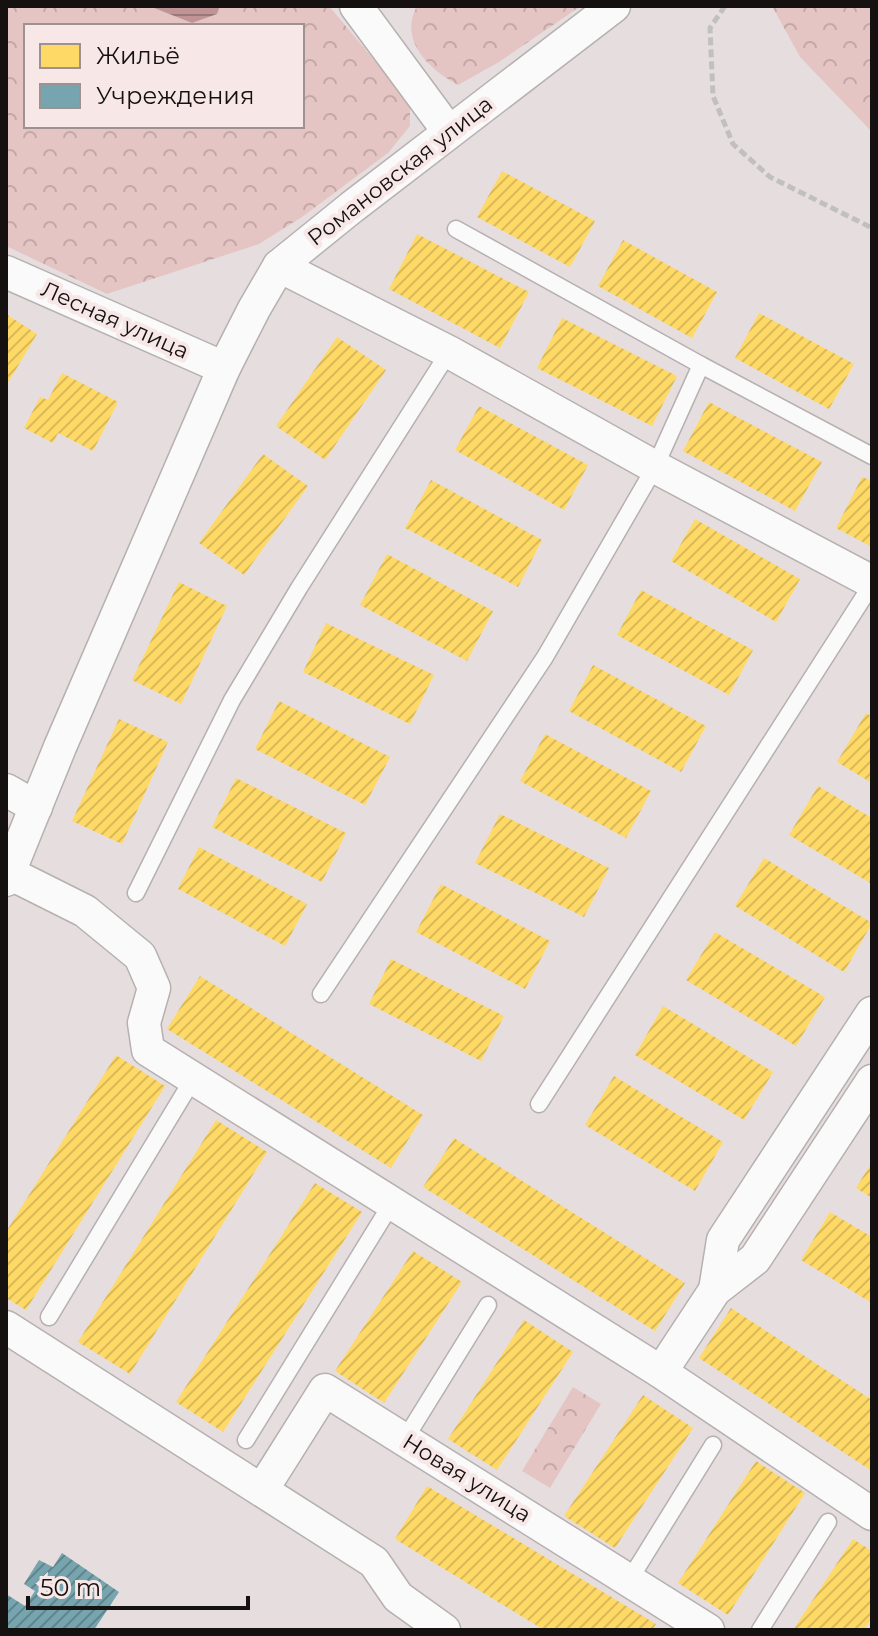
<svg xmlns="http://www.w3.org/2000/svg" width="878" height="1636" viewBox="0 0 878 1636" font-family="Montserrat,sans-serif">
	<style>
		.forest { fill: url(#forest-crowns); fill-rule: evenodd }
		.water { fill: url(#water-rules) }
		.homes { fill: url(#homes-hatch) }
		.public { fill: url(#public-hatch) }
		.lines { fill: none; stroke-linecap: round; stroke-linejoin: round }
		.lane-casing { stroke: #b6b0b0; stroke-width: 19 }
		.street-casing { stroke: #b6b0b0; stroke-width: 35 }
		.path { stroke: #c1bfbf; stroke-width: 5; stroke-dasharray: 8 4; stroke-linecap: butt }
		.lane { stroke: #fbfafa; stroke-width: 16 }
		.street { stroke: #fbfafa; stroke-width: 32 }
		.labels { text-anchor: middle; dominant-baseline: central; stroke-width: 8; stroke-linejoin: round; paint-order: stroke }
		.street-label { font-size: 22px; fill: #161111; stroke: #f7e8e7 }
	</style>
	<defs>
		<pattern id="forest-crowns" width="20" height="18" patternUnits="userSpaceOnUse" patternTransform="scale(2)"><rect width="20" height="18" fill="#e4c5c4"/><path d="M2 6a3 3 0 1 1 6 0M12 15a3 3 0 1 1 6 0" fill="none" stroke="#c3a8a7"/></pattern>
		<pattern id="water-rules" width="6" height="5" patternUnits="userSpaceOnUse" patternTransform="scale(2)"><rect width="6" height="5" fill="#c09494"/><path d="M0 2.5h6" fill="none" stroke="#9b7777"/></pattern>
		<pattern id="homes-hatch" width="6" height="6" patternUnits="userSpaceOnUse" patternTransform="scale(2)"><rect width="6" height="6" fill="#ffd966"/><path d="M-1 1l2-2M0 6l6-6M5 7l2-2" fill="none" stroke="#dab957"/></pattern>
		<pattern id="public-hatch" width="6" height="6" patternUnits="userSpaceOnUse" patternTransform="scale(2)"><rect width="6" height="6" fill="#76a5af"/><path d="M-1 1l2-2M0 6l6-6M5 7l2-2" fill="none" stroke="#60858d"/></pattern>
	</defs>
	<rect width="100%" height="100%" fill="#e6dede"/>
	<g class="forest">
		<path d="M6 6H149L192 23 216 14 220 6H329L410 103V126L388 153 302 217 259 244 107 294 6 246ZM26 26H302V126H26Z"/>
		<path d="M417 6H581L499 62 458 85C430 70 398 41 417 6Z"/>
		<polygon points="772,6 872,6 872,132 800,57"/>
		<polygon points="573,1387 601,1404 550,1488 522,1471"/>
	</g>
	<polygon class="water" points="149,6 220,6 217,14 192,23"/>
	<g class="homes">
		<polygon points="502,171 595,221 570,267 477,217"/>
		<polygon points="417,234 529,292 500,348 389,289"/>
		<polygon points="623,240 717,292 692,338 598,286"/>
		<polygon points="759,313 854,364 829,409 735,358"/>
		<polygon points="6,314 37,334 6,386"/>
		<polygon points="562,318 677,376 652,426 537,368"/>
		<polygon points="337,337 386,370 325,460 276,426"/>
		<polygon points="62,373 118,402 93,451 58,433 53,443 24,428 40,397 48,400"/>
		<polygon points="709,402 822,462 795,511 683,451"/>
		<polygon points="479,406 588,465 564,510 455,450"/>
		<polygon points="263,454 308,486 244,575 199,543"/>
		<polygon points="862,477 872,481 872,547 836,528"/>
		<polygon points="431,480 542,540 518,587 405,528"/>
		<polygon points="695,519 800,579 776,622 671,561"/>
		<polygon points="387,554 493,611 467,661 360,605"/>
		<polygon points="179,582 227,606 181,704 132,680"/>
		<polygon points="641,590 753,650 729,695 617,635"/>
		<polygon points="326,623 434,675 410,724 303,672"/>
		<polygon points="593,665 706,726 681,772 569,711"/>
		<polygon points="279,701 390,757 365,805 255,749"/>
		<polygon points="866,713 872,717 872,783 837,762"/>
		<polygon points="119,719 168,742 122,844 72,821"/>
		<polygon points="545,734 651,791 626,838 520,781"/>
		<polygon points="236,778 346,833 322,882 212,827"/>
		<polygon points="818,786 872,818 872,884 789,835"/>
		<polygon points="500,814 609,868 584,917 475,863"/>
		<polygon points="199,847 307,904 285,946 178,889"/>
		<polygon points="764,858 872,923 844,972 735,906"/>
		<polygon points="441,884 550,941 525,989 416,932"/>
		<polygon points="715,932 825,997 796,1046 686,980"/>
		<polygon points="391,959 504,1016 481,1061 369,1004"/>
		<polygon points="200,976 423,1115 391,1168 167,1029"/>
		<polygon points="663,1006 773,1072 744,1120 635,1055"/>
		<polygon points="116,1055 165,1086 26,1310 6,1298 6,1232"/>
		<polygon points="614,1076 723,1142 695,1191 585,1125"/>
		<polygon points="216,1120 267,1152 130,1374 78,1342"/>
		<polygon points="454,1138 685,1283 655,1331 423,1187"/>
		<polygon points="872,1162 872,1198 856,1188"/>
		<polygon points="315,1183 362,1212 223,1432 176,1402"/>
		<polygon points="830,1212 872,1237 872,1303 801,1260"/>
		<polygon points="413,1251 462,1282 384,1403 335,1371"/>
		<polygon points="731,1308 872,1400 872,1471 699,1358"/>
		<polygon points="524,1320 573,1352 497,1470 448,1439"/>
		<polygon points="643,1395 693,1428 615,1548 564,1516"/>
		<polygon points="756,1461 805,1493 728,1615 678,1583"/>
		<polygon points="427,1486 656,1624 652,1630 544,1630 395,1539"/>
		<polygon points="853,1539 872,1551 872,1618 864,1630 793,1630"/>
	</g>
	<polygon class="public" points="62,1553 119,1592 94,1630 6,1630 6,1594 25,1606 35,1591 24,1584 39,1560 53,1567"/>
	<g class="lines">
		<g class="lane-casing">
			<g id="lane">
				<polyline points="456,229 701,365"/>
				<polyline points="136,893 232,700 299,588 449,352"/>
				<polyline points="321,994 545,657 655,467 701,365 872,456"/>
				<polyline points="539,1104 872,584"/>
				<polyline points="49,1317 193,1079"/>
				<polyline points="405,1439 488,1305"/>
				<polyline points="246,1440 392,1203"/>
				<polyline points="630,1579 713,1445"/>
				<polyline points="760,1630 828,1522"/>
			</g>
		</g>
		<g class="street-casing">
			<g id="street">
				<polyline points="356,6 449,132"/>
				<polyline points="279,266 449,352 655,467 872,582"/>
				<polyline points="6,272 224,368"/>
				<polyline points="6,790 36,807"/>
				<polyline points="9,873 85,911 140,956 154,988 144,1023 148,1050 661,1372 872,1514"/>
				<polyline points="6,880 60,747 224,368 254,309 279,266 352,207 614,6"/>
				<polyline points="715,1290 723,1240 872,1013"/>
				<polyline points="6,1327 374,1562 398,1597 444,1630"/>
				<polyline points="661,1372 715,1290 755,1259 872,1081"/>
				<polyline points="262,1490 325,1390 708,1630"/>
			</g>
		</g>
		<polyline class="path" points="725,6 710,28 713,96 733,144 770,177 872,228"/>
		<use href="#lane" class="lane"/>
		<use href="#street" class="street"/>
	</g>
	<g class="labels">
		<g class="street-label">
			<text transform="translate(400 171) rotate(-38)">Романовская улица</text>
			<text transform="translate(115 320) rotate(24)">Лесная улица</text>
			<text transform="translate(467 1478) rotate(32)">Новая улица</text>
		</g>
	</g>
	<rect width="878" height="1636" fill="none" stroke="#161111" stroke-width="16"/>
	<rect x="24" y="24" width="280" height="104" fill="#f7e8e7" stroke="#9d9291" stroke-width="2"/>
	<rect x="40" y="44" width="40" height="24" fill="#ffd966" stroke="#9d9291" stroke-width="2"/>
	<text x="96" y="64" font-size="24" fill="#161111">Жильё</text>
	<rect x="40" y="84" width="40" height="24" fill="#76a5af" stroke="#9d9291" stroke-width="2"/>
	<text x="96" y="104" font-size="24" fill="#161111">Учреждения</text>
	<path d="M28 1596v12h220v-12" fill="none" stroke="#161111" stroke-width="4"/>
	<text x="40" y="1596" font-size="24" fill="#161111" stroke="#f7e8e7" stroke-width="6" paint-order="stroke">50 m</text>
</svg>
